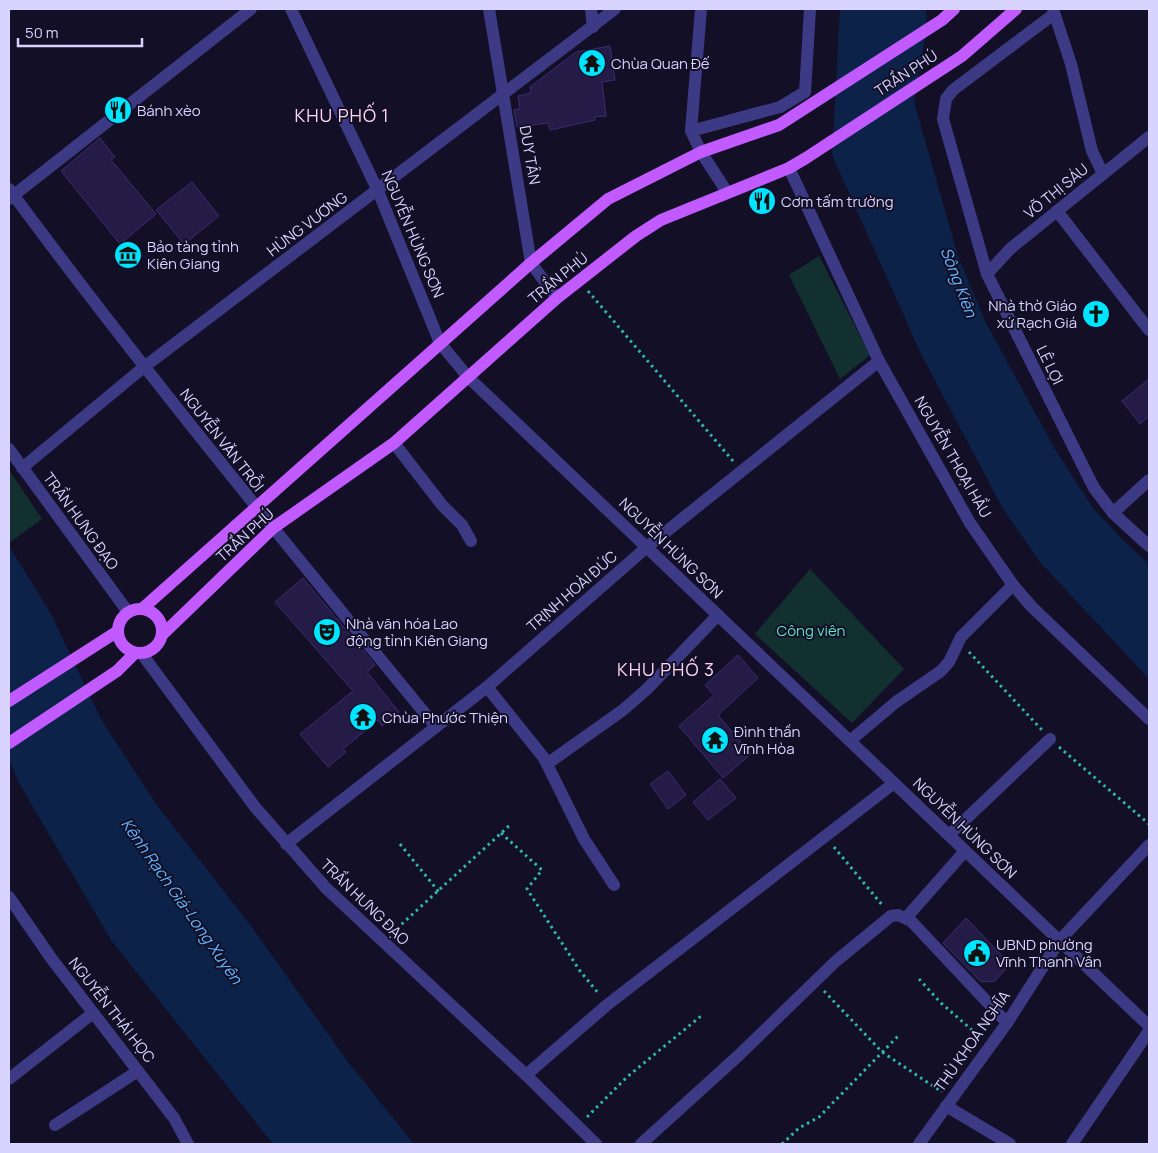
<svg xmlns="http://www.w3.org/2000/svg" width="1158" height="1153" viewBox="0 0 1158 1153" font-family="Manrope,sans-serif">
	<style>
		.green { fill: #12302f }
		.water { fill: #0c2248 }
		.building { fill: #241b47; stroke: #3b2d73 }
		.lines { fill: none; stroke-linecap: round; stroke-linejoin: round }
		.path { stroke: #2fb8b0; stroke-width: 3; stroke-dasharray: 2.5 4; stroke-linecap: butt }
		.minor { stroke: #3d3a85; stroke-width: 12 }
		.major { stroke: #c25bff; stroke-width: 12 }
		.labels { text-anchor: middle; dominant-baseline: central; stroke-width: 4; stroke-linejoin: round; paint-order: stroke }
		.poi-label { font-size: 15px; fill: #d9d4ff; stroke: #130f26; text-anchor: start }
		.street-label { font-size: 15px; fill: #d9d4ff; stroke: #130f26 }
		.park-label { font-size: 15px; fill: #5fe0c0; stroke: #130f26 }
		.water-label { font-size: 16px; font-style: italic; fill: #62b6ff; stroke: #130f26 }
		.quarter-label { font-size: 18px; letter-spacing: 1px; fill: #ffd6f0; stroke: #130f26 }
	</style>
	<rect width="100%" height="100%" fill="#130f26"/>
	<g class="green">
		<polygon points="819,256 870,355 840,379 789,275"/>
		<polygon points="9,470 42,519 9,543"/>
		<polygon points="810,569 904,669 852,723 755,634"/>
	</g>
	<g class="water">
		<polygon points="840,9 926,9 927,27 914,102 958,256 985,321 1056,451 1093,508 1122,539 1149,564 1149,679 1040,562 1003,509 921,354 832,155"/>
		<polygon points="9,546 51,614 101,719 156,804 251,926 348,1062 414,1144 273,1144 111,940 19,783 9,760"/>
	</g>
	<g class="building">
		<polygon points="610,46 615,80 602,82 606,116 594,117 595,120 550,130 548,123 517,127 514,110 520,109 518,96 531,93 530,87 576,52"/>
		<polygon points="100,138 115,157 111,160 156,214 120,244 61,171"/>
		<polygon points="192,182 219,216 184,244 156,210"/>
		<polygon points="1149,379 1149,416 1140,424 1122,401"/>
		<polygon points="303,578 375,665 367,672 399,712 382,726 378,720 343,749 346,752 328,767 300,734 353,691 275,602"/>
		<polygon points="738,655 758,678 718,715 751,754 723,778 679,726 714,695 705,685"/>
		<polygon points="668,771 686,795 668,809 650,784"/>
		<polygon points="720,779 736,798 708,820 693,802"/>
		<polygon points="966,918 1010,964 995,981 981,982 943,943"/>
	</g>
	<g class="lines">
		<g class="path">
			<polyline points="588,291 733,461"/>
			<polyline points="969,652 1042,730"/>
			<polyline points="1059,747 1149,824"/>
			<polyline points="501,833 542,870 527,889 580,971 599,994"/>
			<polyline points="400,844 439,892"/>
			<polyline points="834,847 883,906"/>
			<polyline points="392,933 511,824"/>
			<polyline points="919,979 941,1003 980,1037"/>
			<polyline points="824,991 882,1052 942,1092"/>
			<polyline points="587,1117 627,1077 701,1016"/>
			<polyline points="782,1144 799,1128 819,1117 900,1034"/>
		</g>
		<g class="minor">
			<polyline points="291,9 378,191 440,343 468,377 1149,1026"/>
			<polyline points="489,9 531,263 557,298"/>
			<polyline points="591,9 593,27"/>
			<polyline points="701,9 691,131 701,152 727,192"/>
			<polyline points="1053,9 1071,64 1092,151 1103,174"/>
			<polyline points="1054,14 953,90 946,99 943,119 987,274 1094,488 1113,513 1149,546"/>
			<polyline points="691,131 780,107 805,92 810,9"/>
			<polyline points="789,168 879,361 970,523 1013,585 1031,606 1149,719"/>
			<path d="M9 189C145 373 291 550 436 727"/>
			<polyline points="9,199 251,9"/>
			<polyline points="1057,211 1149,330"/>
			<polyline points="987,274 1010,249 1149,137"/>
			<polyline points="394,443 442,505 462,525 471,541"/>
			<polyline points="9,449 128,612"/>
			<polyline points="22,468 144,367 615,9"/>
			<polyline points="1113,513 1149,480"/>
			<polyline points="142,654 255,807 326,888 526,1075 596,1144"/>
			<polyline points="487,687 544,758 584,839 614,885"/>
			<polyline points="851,740 896,702 941,671 949,662 961,637 1013,585"/>
			<polyline points="547,764 623,710 647,689 718,615"/>
			<polyline points="949,835 1050,739"/>
			<polyline points="286,844 487,687 647,547 879,361"/>
			<polyline points="9,897 51,958 174,1118 188,1144"/>
			<polyline points="906,918 965,851"/>
			<polyline points="526,1075 607,1005 894,783"/>
			<polyline points="9,1079 93,1013"/>
			<polyline points="946,1106 1010,1144"/>
			<polyline points="55,1125 138,1071"/>
			<polyline points="641,1144 738,1056 836,961 891,916 898,915 911,921 1007,1023"/>
			<polyline points="919,1144 1007,1023 1060,940 1149,845"/>
			<polyline points="1072,1144 1149,1031"/>
		</g>
		<g class="major">
			<circle cx="140" cy="631" r="22"/>
			<polyline points="142,609 531,263 608,199 701,152 779,125 942,20 954,9"/>
			<polyline points="162,635 273,528 394,443 557,298 636,236 661,220 789,168 806,158 962,56 1016,9"/>
			<polyline points="9,701 118,631"/>
			<polyline points="9,743 117,671 135,653"/>
		</g>
	</g>
	<defs>
		<g id="temple-disc" transform="scale(1.4375)"><circle r="9.5" fill="#00e5ff" stroke="#130f26"/><path d="M0-6L5-2H3V0L6.5 2.5H4V6H1.5V3h-3V6H-4V2.5H-6.5L-3 0V-2H-5Z" fill="#111"/></g>
		<g id="restaurant-disc" transform="scale(1.4375)"><circle r="9.5" fill="#00e5ff" stroke="#130f26"/><path d="M-5-6h1v4h1v-4h1v4h1v-4h1v5L-1.5 .5V6h-2V.5L-5-1ZM5-6V6H3V1.5H1.5Q1.5-4 5-6Z" fill="#111"/></g>
		<g id="museum-disc" transform="scale(1.4375)"><circle r="9.5" fill="#00e5ff" stroke="#130f26"/><path d="M0-6L6-3V-2H-6V-3ZM-5-1h2V3h-2ZM-1-1h2V3h-2ZM3-1h2V3H3ZM-6 4H6V6H-6Z" fill="#111"/></g>
		<g id="church-disc" transform="scale(1.4375)"><circle r="9.5" fill="#00e5ff" stroke="#130f26"/><path d="M-1.2-6h2.4v3.5h3.3v2.4h-3.3V6h-2.4V-.1h-3.3v-2.4h3.3Z" fill="#111"/></g>
		<g id="theatre-disc" transform="scale(1.4375)"><circle r="9.5" fill="#00e5ff" stroke="#130f26"/><path d="M-5-5.5Q0-4 5-5.5V0Q5 5 0 6Q-5 5-5 0ZM-3.3-2.5H-1v1.5H-3.3ZM1-2.5H3.3v1.5H1ZM-2.8 1Q0 5.5 2.8 1Z" fill="#111"/></g>
		<g id="civic-disc" transform="scale(1.4375)"><circle r="9.5" fill="#00e5ff" stroke="#130f26"/><path d="M-.6-6.5H3V-4.5H.6V-3L4-1V1h2V6H-6V1h2V-1L-.6-3ZM-1.2 2.5V6h2.4V2.5Z" fill="#111"/></g>
	</defs>
	<g fill-rule="evenodd">
		<use href="#temple-disc" x="592" y="63"/>
		<use href="#restaurant-disc" x="118" y="110"/>
		<use href="#restaurant-disc" x="762" y="201"/>
		<use href="#museum-disc" x="128" y="255"/>
		<use href="#church-disc" x="1096" y="314"/>
		<use href="#theatre-disc" x="327" y="632"/>
		<use href="#temple-disc" x="363" y="717"/>
		<use href="#temple-disc" x="715" y="740"/>
		<use href="#civic-disc" x="977" y="953"/>
	</g>
	<g class="labels">
		<g class="poi-label">
			<text x="611" y="63">Chùa Quan Đế</text>
			<text x="137" y="110">Bánh xèo</text>
			<text x="781" y="201">Cơm tấm trường</text>
			<text x="147" y="246">Bảo tàng tỉnh<tspan x="147" dy="17">Kiên Giang</tspan></text>
			<text x="1077" y="305" text-anchor="end">Nhà thờ Giáo<tspan x="1077" dy="17">xứ Rạch Giá</tspan></text>
			<text x="346" y="623">Nhà văn hóa Lao<tspan x="346" dy="17">động tỉnh Kiên Giang</tspan></text>
			<text x="382" y="717">Chùa Phước Thiện</text>
			<text x="734" y="731">Đình thần<tspan x="734" dy="17">Vĩnh Hòa</tspan></text>
			<text x="996" y="944">UBND phường<tspan x="996" dy="17">Vĩnh Thanh Vân</tspan></text>
		</g>
		<g class="street-label">
			<text transform="translate(906 73) rotate(-33)">TRẦN PHÚ</text>
			<text transform="translate(530 155) rotate(80)">DUY TÂN</text>
			<text transform="translate(1056 191) rotate(-39)">VÕ THỊ SÁU</text>
			<text transform="translate(307 224) rotate(-37)">HÙNG VƯƠNG</text>
			<text transform="translate(413 234) rotate(67)">NGUYỄN HÙNG SƠN</text>
			<text transform="translate(558 278) rotate(-39)">TRẦN PHÚ</text>
			<text transform="translate(1050 365) rotate(64)">LÊ LỢI</text>
			<text transform="translate(222 440) rotate(52)">NGUYỄN VĂN TRỖI</text>
			<text transform="translate(953 457) rotate(60)">NGUYỄN THOẠI HẦU</text>
			<text transform="translate(81 521) rotate(54)">TRẦN HƯNG ĐẠO</text>
			<text transform="translate(245 535) rotate(-42)">TRẦN PHÚ</text>
			<text transform="translate(671 548) rotate(44)">NGUYỄN HÙNG SƠN</text>
			<text transform="translate(572 591) rotate(-41)">TRỊNH HOÀI ĐỨC</text>
			<text transform="translate(965 828) rotate(44)">NGUYỄN HÙNG SƠN</text>
			<text transform="translate(365 902) rotate(44)">TRẦN HƯNG ĐẠO</text>
			<text transform="translate(112 1010) rotate(52)">NGUYỄN THÁI HỌC</text>
			<text transform="translate(972 1041) rotate(-55)">THỦ KHOA NGHĨA</text>
		</g>
		<g class="park-label">
			<text x="811" y="630">Công viên</text>
		</g>
		<g class="water-label">
			<text transform="translate(959 282) rotate(69)">Sông Kiên</text>
			<text transform="translate(182 901) rotate(55)">Kênh Rạch Giá-Long Xuyên</text>
		</g>
		<g class="quarter-label">
			<text x="342" y="115">KHU PHỐ 1</text>
			<text x="666" y="669">KHU PHỐ 3</text>
		</g>
	</g>
	<rect width="1158" height="1153" fill="none" stroke="#d9d4ff" stroke-width="20"/>
	<path d="M18 38v8h124v-8" fill="none" stroke="#d9d4ff" stroke-width="2.5"/>
	<text x="25" y="38" font-size="15" fill="#d9d4ff" stroke="#130f26" stroke-width="4" paint-order="stroke">50 m</text>
</svg>
